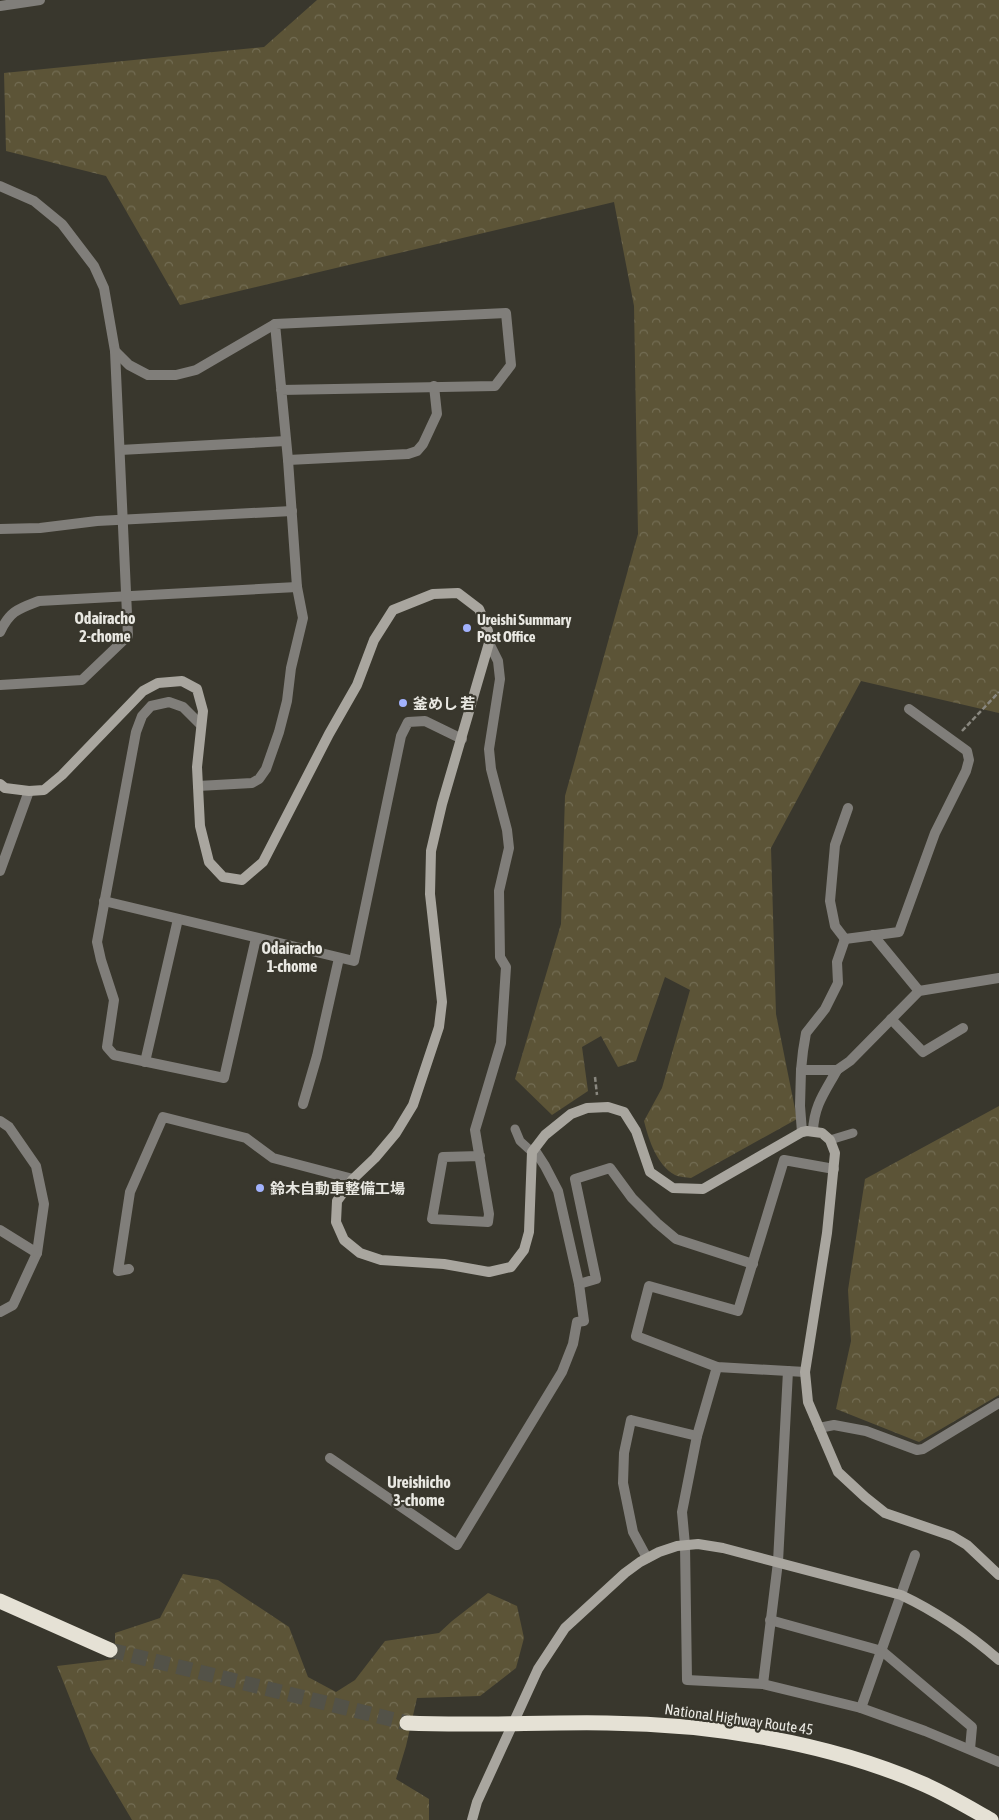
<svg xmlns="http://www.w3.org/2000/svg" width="999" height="1820" viewBox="0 0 999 1820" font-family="'Asap Condensed','Noto Sans JP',sans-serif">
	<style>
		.forest { fill: url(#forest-crowns) }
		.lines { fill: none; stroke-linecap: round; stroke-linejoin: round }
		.highway-tunnel { stroke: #535248; stroke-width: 15; stroke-dasharray: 15 8; stroke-linecap: butt }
		.path { stroke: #89877f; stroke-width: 2.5; stroke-dasharray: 5 2.5; stroke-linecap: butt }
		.lane { stroke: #807e7a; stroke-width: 9 }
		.street { stroke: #807e7a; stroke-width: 10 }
		.secondary { stroke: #a9a69f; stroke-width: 10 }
		.highway { stroke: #e5e1d5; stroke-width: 15 }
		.highway-bridge { stroke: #e5e1d5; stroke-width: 15 }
		.poi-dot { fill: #a2b2fd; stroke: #39372d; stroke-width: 2 }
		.labels { text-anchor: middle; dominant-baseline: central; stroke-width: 4.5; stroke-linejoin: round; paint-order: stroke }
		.poi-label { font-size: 15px; font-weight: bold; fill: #e9e8e2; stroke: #39372d; text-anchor: start }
		.street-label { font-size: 15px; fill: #e9e8e2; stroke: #39372d }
		.neighbourhood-label { font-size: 16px; font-weight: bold; fill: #e9e8e2; stroke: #39372d }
	</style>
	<defs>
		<pattern id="forest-crowns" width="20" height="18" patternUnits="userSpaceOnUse" patternTransform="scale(1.25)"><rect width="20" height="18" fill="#5c5437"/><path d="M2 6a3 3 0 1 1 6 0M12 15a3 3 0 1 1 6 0" fill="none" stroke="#736d54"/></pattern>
	</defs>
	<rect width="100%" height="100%" fill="#39372d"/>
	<g class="forest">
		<path d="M317 0H999V713L861 681 771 848 776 1014 797 1119 691 1178C686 1177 679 1177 675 1175 657 1165 649 1141 644 1121L662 1088 690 990 665 977 636 1061 618 1067 601 1036 582 1047 588 1091 552 1115 515 1079 561 924 565 796 638 534 634 306 614 202 180 305 106 176 6 151 4 73 264 47Z"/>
		<polygon points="999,1106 999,1395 919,1442 836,1409 851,1341 848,1290 865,1179"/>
		<polygon points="183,1574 218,1580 289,1627 308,1677 336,1692 355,1680 385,1641 439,1633 452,1621 488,1593 517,1606 524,1638 516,1668 480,1696 417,1698 406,1746 396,1779 429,1799 429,1820 132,1820 91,1751 57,1666 115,1659 115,1633 160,1618"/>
	</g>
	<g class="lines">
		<polyline class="highway-tunnel" points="110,1650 407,1723"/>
		<g class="path">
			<polyline points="962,731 999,692"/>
			<polyline points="595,1077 597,1095"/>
		</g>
		<g class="lane">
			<polyline points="515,1129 520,1141 532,1152"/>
			<polyline points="830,1140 853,1133"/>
		</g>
		<g class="street">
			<polyline points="0,6 40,0"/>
			<polyline points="0,186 34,201 62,224 94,266 104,288 115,351 129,365 148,375 176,375 196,370 275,324"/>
			<polyline points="120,450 286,441"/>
			<polyline points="288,460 408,454 417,451 423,444 437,414 434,386"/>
			<polyline points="0,529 40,528 97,521 292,511"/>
			<path d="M0 632C10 611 18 609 39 601L297 587"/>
			<polyline points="0,685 82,680 128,636 115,351"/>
			<polyline points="201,725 183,707 169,702 151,706 142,716 136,732 97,942 101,960 114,1000 107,1047 114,1055 224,1078 256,938"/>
			<polyline points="198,786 252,783 259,779 266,769 279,732 287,701 291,668 303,618 297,587 288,460 275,324 506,313 511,365 495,386 281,390"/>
			<polyline points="848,808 835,845 830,901 835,926 845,939 899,932 935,833 966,771 969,760 967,751 909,709"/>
			<polyline points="0,871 29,791"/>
			<polyline points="104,901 354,961 401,736 408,722 425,721 462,739"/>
			<polyline points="873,935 919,991"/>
			<polyline points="891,1019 923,1052 963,1028"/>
			<polyline points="145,1062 178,919"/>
			<polyline points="801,1070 837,1070 850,1061 919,991 999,978"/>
			<polyline points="303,1104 317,1056 339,958"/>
			<polyline points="0,1121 9,1127 36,1166 44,1204 37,1253 13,1305 0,1312"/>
			<path d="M813 1131C814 1105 825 1092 837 1070"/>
			<polyline points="802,1132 800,1106 801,1070 803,1051 806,1033 825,1009 838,983 837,962 845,939"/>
			<polyline points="480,1156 443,1157 432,1219 488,1222 489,1214 475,1130 501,1043 506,967 500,957 499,891 509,848 507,830 491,769 489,749 500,679 498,661 489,643"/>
			<polyline points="0,1230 37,1253"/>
			<polyline points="129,1269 118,1271 130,1192 163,1117 246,1138 273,1158 353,1179"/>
			<polyline points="579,1284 596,1279 575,1179 610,1168 632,1198 657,1223 676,1239 753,1264"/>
			<polyline points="717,1367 697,1436 682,1512 685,1545 687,1680 763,1684 861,1708 925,1731 999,1762"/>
			<polyline points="805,1372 717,1367 636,1336 649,1286 738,1311 784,1160 834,1169"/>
			<polyline points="819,1428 834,1425 866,1431 917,1450 923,1449 999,1403"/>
			<polyline points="330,1458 457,1545 562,1372 573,1344 577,1322 584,1321 579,1284 558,1191 545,1166 534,1149"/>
			<polyline points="647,1558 633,1532 623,1483 624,1453 631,1420 697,1436"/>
			<polyline points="770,1620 882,1651 972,1727 970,1749"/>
			<polyline points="763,1684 778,1562 788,1371"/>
			<polyline points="861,1708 915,1555"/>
		</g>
		<g class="secondary">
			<polyline points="0,784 5,788 29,791 44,790 62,775 143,691 158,683 182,681 197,689 203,711 197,767 200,826 209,862 223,877 242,880 263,862 329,734 357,685 374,640 393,610 433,594 458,593 479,609 488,631 489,643 442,804 431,851 430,894 442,1002 439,1027 413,1105 396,1133 375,1158 353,1179 337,1201 336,1222 344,1240 360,1253 381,1260 444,1264 489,1272 511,1267 524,1250 529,1232 532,1152 545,1135 571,1114 587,1108 608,1107 624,1112 636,1131 650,1172 673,1188 703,1189 802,1132 807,1131 822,1133 830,1140 835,1153 827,1233 805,1372 808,1402 838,1472 865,1497 885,1513 952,1536 967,1545 999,1575"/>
			<path d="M472 1820 477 1802 538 1669 565 1628 625 1573 640 1562 659 1552 677 1546 698 1544 723 1548 901 1595C937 1612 969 1634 999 1660"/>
		</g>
		<polyline class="highway" points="0,1601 110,1650"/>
		<path class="highway-bridge" d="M407 1723C474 1726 541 1722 607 1723 711 1724 826 1742 921 1783 945 1793 968 1807 991 1820"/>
	</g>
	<g class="poi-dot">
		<circle cx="467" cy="628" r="5"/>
		<circle cx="403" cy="703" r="5"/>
		<circle cx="260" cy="1188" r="5"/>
	</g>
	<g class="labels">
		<g class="poi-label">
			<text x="477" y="619">Ureishi Summary<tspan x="477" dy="17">Post Office</tspan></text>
			<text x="413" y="703">釜めし 若</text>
			<text x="270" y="1188">鈴木自動車整備工場</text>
		</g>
		<g class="street-label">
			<text transform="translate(739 1719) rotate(8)">National Highway Route 45</text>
		</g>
		<g class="neighbourhood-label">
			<text x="105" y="618">Odairacho<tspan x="105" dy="18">2-chome</tspan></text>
			<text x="292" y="948">Odairacho<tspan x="292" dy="18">1-chome</tspan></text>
			<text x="419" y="1482">Ureishicho<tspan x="419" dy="18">3-chome</tspan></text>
		</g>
	</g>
</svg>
